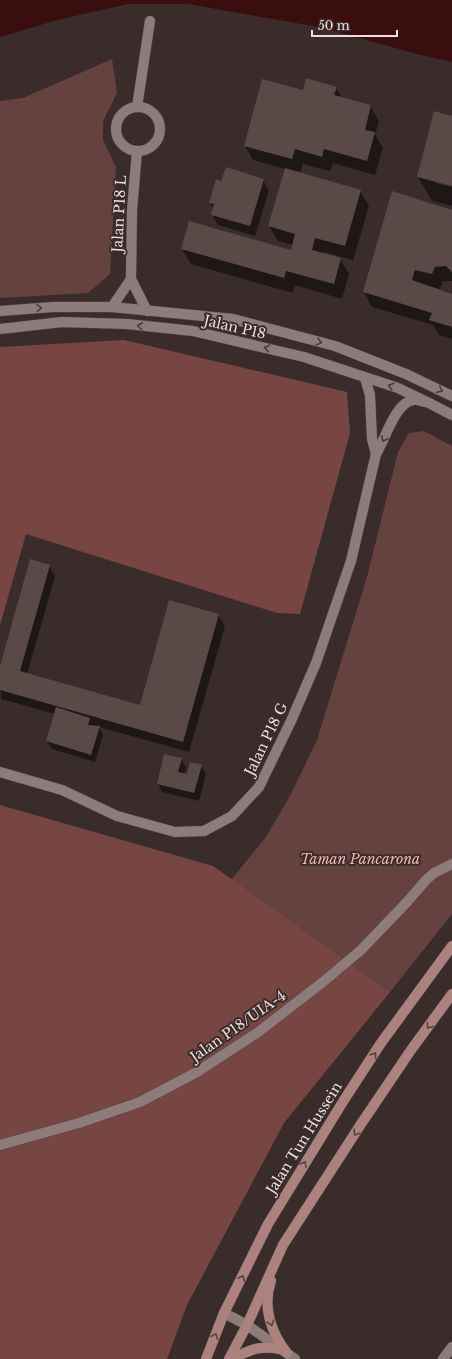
<svg xmlns="http://www.w3.org/2000/svg" width="452" height="1359" viewBox="0 0 452 1359" font-family="'Libre Baskerville',serif">
	<style>
		.green { fill: #65423f }
		.forest { fill: #784642 }
		.water { fill: #3a0e0e }
		.shadow { fill: #0007 }
		.building { fill: #594947 }
		.lines { fill: none; stroke-linecap: round; stroke-linejoin: round }
		.minor-casing { stroke: #554948; stroke-width: 11 }
		.tertiary-casing { stroke: #554948; stroke-width: 11 }
		.secondary-casing { stroke: #554948; stroke-width: 11 }
		.minor { stroke: #8d7c7a; stroke-width: 10 }
		.tertiary { stroke: #8d7c7a; stroke-width: 10 }
		.secondary { stroke: #ac827e; stroke-width: 10 }
		.oneway { stroke: #4b3c3b }
		.oneway2 { stroke: #564240 }
		.labels { text-anchor: middle; dominant-baseline: central; stroke-width: 4; stroke-linejoin: round; paint-order: stroke }
		.street-label { font-size: 14px; fill: #e9dfde; stroke: #3a2c2b }
		.park-label { font-size: 14px; font-style: italic; fill: #f7b4ae; stroke: #3a2c2b }
	</style>
	<rect width="100%" height="100%" fill="#3a2c2b"/>
	<g class="green">
		<polygon points="112,59 117,93 103,121 103,140 116,167 110,274 88,293 0,298 0,101 23,98"/>
		<polygon points="424,431 452,446 452,914 390,992 231,880 266,837 290,796 317,740 367,577 398,452 409,433"/>
	</g>
	<g class="forest">
		<polygon points="124,340 347,392 350,433 300,614 277,613 26,534 0,625 0,347"/>
		<polygon points="0,805 213,866 390,992 284,1123 187,1305 167,1359 0,1359"/>
	</g>
	<polygon class="water" points="0,0 452,0 452,62 417,54 324,28 188,4 128,4 57,20 0,37"/>
	<g class="shadow">
		<polygon points="336,88 343,99 370,106 379,121 375,135 383,148 375,175 333,163 330,171 303,164 300,174 360,191 369,206 353,260 324,252 323,254 340,259 349,274 342,299 295,285 293,293 191,264 182,249 292,251 293,245 278,241 269,226 285,169 253,160 245,146 304,91"/>
		<polygon points="452,117 452,185 435,181 435,183 452,187 452,206 432,201 418,177"/>
		<polygon points="263,180 269,190 255,236 218,225 212,215 214,209 210,203"/>
		<polygon points="452,211 452,281 443,281 440,289 429,286 429,287 452,295 452,339 439,335 433,325 372,307 364,292"/>
		<polygon points="49,566 55,576 27,674 140,706 218,615 225,626 189,752 99,727 103,735 95,762 52,749 47,741 55,714 1,699 0,669"/>
		<polygon points="181,759 186,767 184,774 188,775 201,766 206,774 199,801 162,792 158,784"/>
	</g>
	<g class="building">
		<polygon points="306,78 337,87 334,95 371,105 365,130 375,132 367,161 324,149 322,157 295,149 292,159 244,146 262,79 303,90"/>
		<polygon points="434,111 452,116 452,186 417,177"/>
		<polygon points="226,167 264,179 250,226 211,215 214,204 209,203 216,179 221,181"/>
		<polygon points="285,168 361,190 345,246 315,238 312,250 341,258 334,284 286,271 284,278 181,249 189,221 291,250 295,234 268,226"/>
		<polygon points="392,191 452,210 452,272 446,266 435,267 432,274 415,270 412,280 452,294 452,327 429,320 432,313 363,292"/>
		<polygon points="30,559 50,565 20,671 140,705 169,600 219,614 183,742 0,690 0,666"/>
		<polygon points="56,707 90,718 88,725 100,726 91,755 46,741"/>
		<polygon points="164,754 182,758 178,772 187,774 190,762 202,765 194,793 157,784"/>
	</g>
	<g class="lines">
		<g class="minor-casing">
			<g id="minor">
				<polyline points="137,107 150,21"/>
				<circle cx="138" cy="129" r="22"/>
				<polyline points="137,151 132,210 131,279 147,311"/>
				<polyline points="112,307 131,279"/>
				<polyline points="365,378 370,395 372,439 376,454"/>
				<path d="M0 772 62 790 117 816 175 832 204 831 232 816 259 787 291 721 316 663 351 561 376 454C385 440 395 403 413 400 416 399 422 401 425 402"/>
				<polyline points="0,1145 79,1123 140,1102 197,1072 257,1033 323,982 361,950 407,902 426,880 434,873 452,864"/>
			</g>
		</g>
		<g class="tertiary-casing">
			<g id="tertiary">
				<polyline points="0,311 53,307 112,307 233,319 335,346 406,374 452,396"/>
				<polyline points="0,329 62,322 127,324 193,331 304,357 398,388 429,403 452,415"/>
				<polyline points="224,1313 247,1325 295,1359"/>
				<polyline points="443,1359 452,1347"/>
			</g>
		</g>
		<g class="secondary-casing">
			<g id="secondary">
				<path d="M271 1281C262 1306 271 1333 287 1353"/>
				<polyline points="206,1359 224,1313 268,1224 344,1100 381,1043 452,946"/>
				<polyline points="229,1359 247,1325 283,1245 361,1124 411,1050 452,994"/>
				<path d="M232 1359C250 1350 259 1345 280 1349"/>
			</g>
		</g>
		<use href="#minor" class="minor"/>
		<use href="#tertiary" class="tertiary"/>
		<use href="#secondary" class="secondary"/>
	</g>
	<defs><path id="oneway-chevron" d="M-2-3.5L2.5 0L-2 3.5" fill="none" stroke-width="1.6" stroke-linecap="round" stroke-linejoin="round"/></defs>
	<g class="oneway">
		<use href="#oneway-chevron" transform="translate(39 308) rotate(-4)"/>
		<use href="#oneway-chevron" transform="translate(140 326) rotate(-174)"/>
		<use href="#oneway-chevron" transform="translate(319 342) rotate(15)"/>
		<use href="#oneway-chevron" transform="translate(267 348) rotate(-167)"/>
		<use href="#oneway-chevron" transform="translate(391 386) rotate(-162)"/>
		<use href="#oneway-chevron" transform="translate(440 390) rotate(26)"/>
		<use href="#oneway-chevron" transform="translate(384 439) rotate(115)"/>
	</g>
	<g class="oneway2">
		<use href="#oneway-chevron" transform="translate(429 1026) rotate(126)"/>
		<use href="#oneway-chevron" transform="translate(374 1055) rotate(-56)"/>
		<use href="#oneway-chevron" transform="translate(356 1133) rotate(123)"/>
		<use href="#oneway-chevron" transform="translate(304 1164) rotate(-59)"/>
		<use href="#oneway-chevron" transform="translate(242 1278) rotate(-64)"/>
		<use href="#oneway-chevron" transform="translate(271 1323) rotate(72)"/>
		<use href="#oneway-chevron" transform="translate(215 1336) rotate(-68)"/>
	</g>
	<g class="labels">
		<g class="street-label">
			<text transform="translate(119 214) rotate(-87)">Jalan P18 L</text>
			<text transform="translate(235 327) rotate(13)">Jalan P18</text>
			<text transform="translate(266 739) rotate(-64)">Jalan P18 G</text>
			<text transform="translate(238 1026) rotate(-35)">Jalan P18/UIA-4</text>
			<text transform="translate(304 1138) rotate(-58)">Jalan Tun Hussein</text>
		</g>
		<g class="park-label">
			<text x="360" y="859">Taman Pancarona</text>
		</g>
	</g>
	<path d="M312 30v6h85v-6" fill="none" stroke="#e9dfde" stroke-width="2"/>
	<text x="318" y="30" font-size="12" fill="#e9dfde" stroke="#3a2c2b" stroke-width="3" paint-order="stroke">50 m</text>
</svg>
